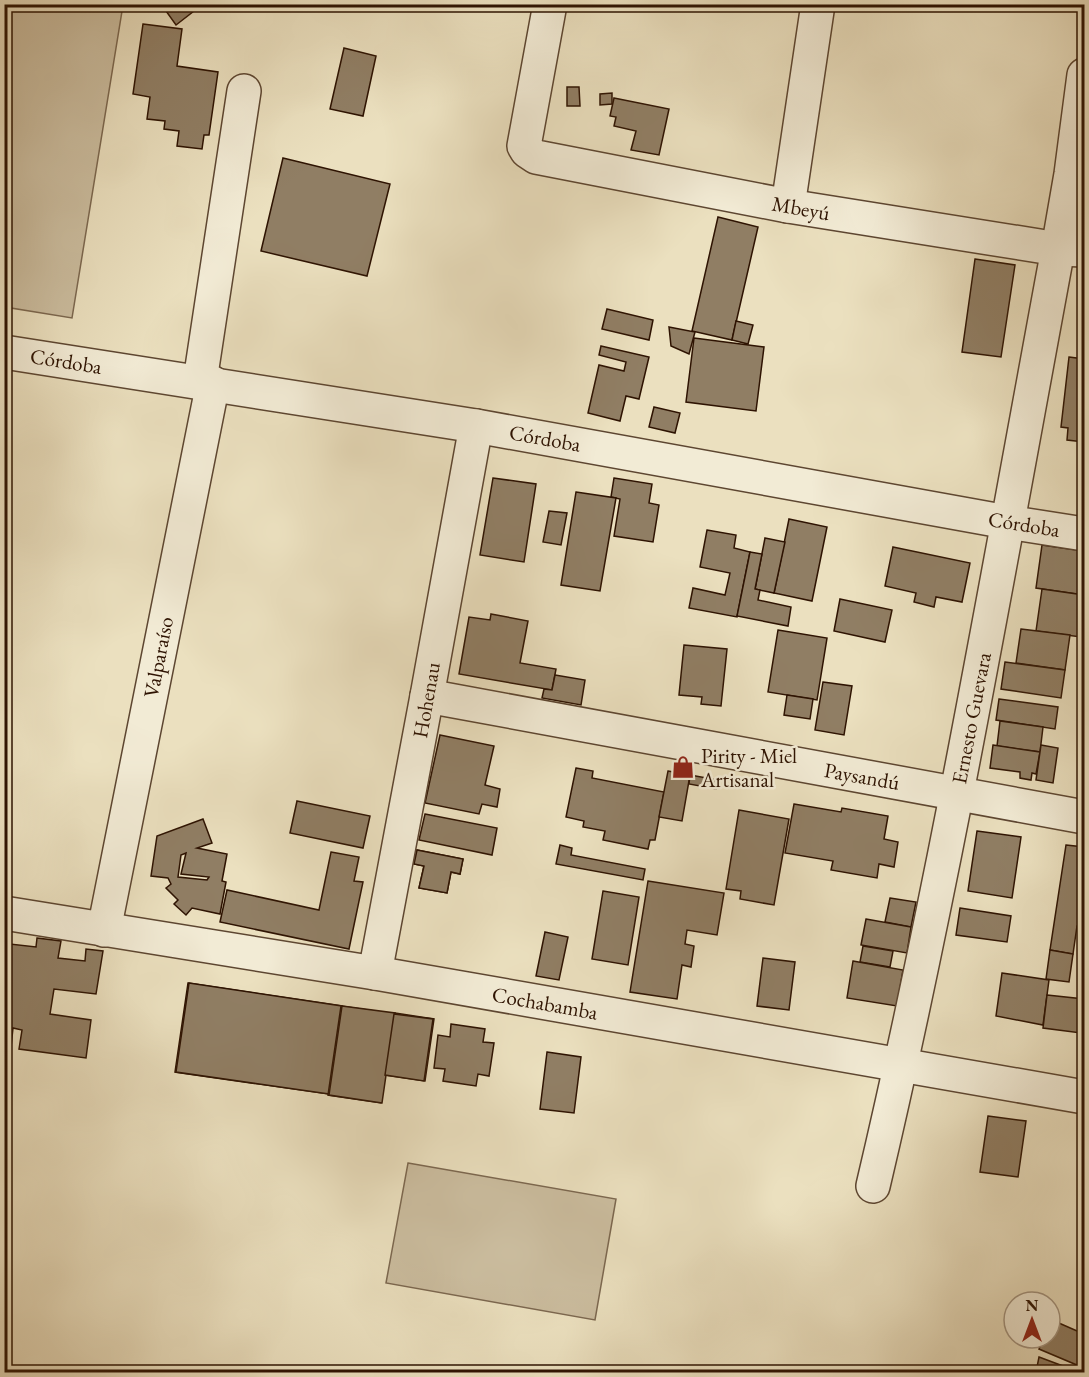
<svg xmlns="http://www.w3.org/2000/svg" width="1089" height="1377" viewBox="0 0 1089 1377" font-family="'EB Garamond',serif">
	<style>
		.green { fill: #cbbd9f; stroke: #7c6850; stroke-width: 1.5 }
		.building { fill: #907e64; stroke: #2e1302; stroke-width: 1.5; fill-rule: evenodd }
		.lines { fill: none; stroke-linecap: round; stroke-linejoin: round }
		.minor-casing { stroke: #5d4631; stroke-width: 36 }
		.minor { stroke: #f2ebd5; stroke-width: 33 }
		.labels { text-anchor: middle; dominant-baseline: central; stroke-width: 5; stroke-linejoin: round; paint-order: stroke }
		.street-label { font-size: 21px; fill: #2e1302; stroke: #f2ebd5 }
		.poi-label { font-size: 21px; fill: #2e1302; stroke: #f2ebd5; text-anchor: start }
	</style>
	<rect width="100%" height="100%" fill="#ebe0bf"/>
	<filter id="stains"><feTurbulence type="fractalNoise" baseFrequency=".00333" numOctaves="4"/><feColorMatrix values="0 0 0 0 .2 0 0 0 0 .09 0 0 0 0 .02 0 0 0 .5 -.17"/></filter>
	<radialGradient id="worn" r=".72"><stop offset=".6" stop-color="#630" stop-opacity="0"/><stop offset="1" stop-color="#630" stop-opacity=".3"/></radialGradient>
	<g class="green">
		<polygon points="4,5 123,5 72,318 5,307"/>
		<polygon points="408,1163 616,1199 595,1320 386,1283"/>
	</g>
	<g class="building">
		<polygon points="161,4 203,4 176,25"/>
		<polygon points="143,24 182,29 177,66 218,72 209,135 204,135 202,149 177,146 179,131 164,129 165,121 147,119 150,97 133,94"/>
		<polygon points="344,48 376,56 363,116 330,109"/>
		<polygon points="567,87 579,87 580,106 567,106"/>
		<polygon points="612,93 612,104 600,105 600,94"/>
		<polygon points="614,98 669,109 659,155 631,150 636,131 614,126 616,117 610,116"/>
		<polygon points="283,158 390,184 367,276 261,251"/>
		<polygon points="718,217 758,227 732,340 692,331"/>
		<polygon points="975,259 1015,265 1001,357 962,352"/>
		<polygon points="607,309 653,320 649,340 602,329"/>
		<polygon points="736,321 753,325 748,344 732,340"/>
		<polygon points="669,327 695,332 689,354 671,346"/>
		<polygon points="694,338 764,347 756,411 686,402"/>
		<polygon points="601,346 649,357 639,399 626,396 620,421 588,413 599,365 624,371 626,362 599,355"/>
		<polygon points="1069,357 1084,359 1084,442 1067,440 1068,428 1061,427"/>
		<polygon points="654,407 680,413 675,433 649,427"/>
		<polygon points="493,478 536,484 524,562 480,555"/>
		<polygon points="614,478 652,484 649,503 659,505 653,542 614,536 620,499 611,497"/>
		<polygon points="576,492 616,498 600,591 561,585"/>
		<polygon points="549,511 567,513 561,545 543,542"/>
		<polygon points="789,519 827,527 812,601 774,593"/>
		<polygon points="707,530 736,535 734,548 750,552 737,617 689,608 693,588 725,595 730,573 700,567"/>
		<polygon points="765,538 785,542 774,593 755,589"/>
		<polygon points="1042,545 1084,551 1083,595 1036,588"/>
		<polygon points="893,547 970,563 962,602 936,597 934,607 914,602 916,593 885,586"/>
		<polygon points="750,552 762,554 755,589 760,590 758,600 791,607 788,626 737,616"/>
		<polygon points="1042,589 1084,595 1084,614 1081,637 1036,631"/>
		<polygon points="840,599 892,610 885,642 834,631"/>
		<polygon points="491,614 528,621 520,663 556,669 552,690 459,674 469,617 490,620"/>
		<polygon points="1021,629 1070,635 1065,670 1016,663"/>
		<polygon points="778,630 827,638 817,700 768,692"/>
		<polygon points="684,645 727,649 721,706 701,704 702,697 679,695"/>
		<polygon points="1005,662 1065,670 1061,698 1001,689"/>
		<polygon points="555,675 585,680 581,705 542,698 544,689 552,690"/>
		<polygon points="823,682 852,686 844,735 815,730"/>
		<polygon points="787,695 813,699 810,719 784,715"/>
		<polygon points="999,699 1058,707 1055,729 996,720"/>
		<polygon points="1000,721 1043,727 1040,752 997,746"/>
		<polygon points="440,735 494,746 485,785 500,789 497,807 482,804 479,814 425,803"/>
		<polygon points="993,745 1040,752 1036,774 1032,773 1031,780 1020,778 1020,772 990,768"/>
		<polygon points="1041,745 1058,748 1053,783 1036,780"/>
		<polygon points="576,768 593,771 592,778 664,792 655,840 650,840 648,849 603,840 605,831 583,827 584,821 566,817"/>
		<polygon points="668,771 690,775 682,821 659,817"/>
		<polygon points="690,775 718,780 716,789 689,784"/>
		<polygon points="297,801 370,816 363,848 290,833"/>
		<polygon points="794,804 841,812 842,808 888,816 884,839 898,842 894,867 879,864 877,878 831,870 833,861 785,853"/>
		<polygon points="739,810 789,819 774,905 740,899 741,891 726,889"/>
		<polygon points="425,814 497,828 492,855 419,840"/>
		<path d="M203 819 212 843 197 848 227 854 222 881 226 882 220 914 192 908 186 915 174 904 178 900 166 888 171 884 168 878 151 876 157 836ZM186 853 181 874 209 877 207 880 178 877 181 855Z"/>
		<polygon points="977,831 1021,837 1012,898 968,891"/>
		<polygon points="560,845 572,848 571,855 645,869 643,880 556,864"/>
		<polygon points="1066,845 1084,847 1084,927 1077,926 1073,954 1050,950"/>
		<polygon points="417,850 463,859 460,874 451,872 447,893 419,888 424,866 414,864"/>
		<polygon points="417,850 463,859 460,874 451,872 447,893 419,888 424,866 414,864"/>
		<polygon points="331,852 359,857 354,881 363,882 349,949 220,922 227,890 319,910"/>
		<polygon points="648,881 724,893 717,935 687,930 685,944 694,946 691,967 682,965 677,999 630,992"/>
		<polygon points="603,891 639,897 628,965 592,959"/>
		<polygon points="890,898 916,902 911,927 885,922"/>
		<polygon points="960,908 1011,916 1007,942 956,935"/>
		<polygon points="866,919 911,927 907,953 861,945"/>
		<polygon points="545,932 568,937 559,980 536,976"/>
		<polygon points="37,938 61,941 58,958 85,961 86,949 103,951 96,994 54,989 50,1014 91,1020 86,1058 19,1049 22,1030 13,1028 11,1047 4,1046 4,982 10,944 36,947"/>
		<polygon points="863,946 893,951 890,967 860,962"/>
		<polygon points="1050,950 1073,954 1069,982 1046,979"/>
		<polygon points="763,958 795,962 789,1010 757,1006"/>
		<polygon points="853,961 903,970 897,1006 847,998"/>
		<polygon points="1002,973 1049,980 1043,1025 996,1016"/>
		<polygon points="188,983 341,1006 328,1094 175,1072"/>
		<polygon points="189,983 342,1006 329,1094 176,1072"/>
		<polygon points="1047,995 1084,999 1081,1033 1043,1028"/>
		<polygon points="341,1006 394,1014 381,1103 328,1095"/>
		<polygon points="342,1006 395,1013 382,1103 329,1095"/>
		<polygon points="395,1013 434,1019 425,1081 386,1075"/>
		<polygon points="394,1014 433,1019 424,1081 385,1075"/>
		<polygon points="451,1024 485,1029 483,1042 494,1043 489,1076 478,1074 476,1086 443,1081 445,1069 434,1068 438,1035 450,1037"/>
		<polygon points="547,1052 581,1057 574,1113 540,1109"/>
		<polygon points="988,1116 1026,1121 1018,1177 980,1172"/>
		<polygon points="1052,1320 1084,1334 1084,1368 1039,1349 1044,1338 1050,1338 1050,1325"/>
		<polygon points="1039,1357 1079,1372 1036,1372"/>
	</g>
	<g class="lines">
		<g class="minor-casing">
			<g id="minor">
				<polyline points="550,4 524,146 527,151 536,157 788,206 1058,249 1084,250"/>
				<polyline points="788,206 818,4"/>
				<polyline points="4,352 476,426 1007,522 1084,534"/>
				<polyline points="200,381 244,91"/>
				<polyline points="427,696 1084,817"/>
				<polyline points="4,913 375,973 1084,1097"/>
				<polyline points="104,930 213,383"/>
				<polyline points="375,973 427,696 476,426"/>
				<path d="M873 1186C946 876 1000 562 1058 249L1071 174 1084 75"/>
			</g>
		</g>
		<use href="#minor" class="minor"/>
	</g>
	<defs>
		<g id="shop-bare" transform="scale(1.8)"><path d="M-5-2.5h2.3a2.7 3.5 0 0 1 5.4 0H5L5.5 6h-11ZM-1.5-2.5h3a1.5 2.3 0 0 0-3 0Z" fill="#8f2418" stroke="#f2ebd5" stroke-width="2.5" paint-order="stroke"/></g>
	</defs>
	<g fill-rule="evenodd">
		<use href="#shop-bare" x="683" y="767"/>
	</g>
	<g class="labels">
		<g class="street-label">
			<text transform="translate(801 208) rotate(10)">Mbeyú</text>
			<text transform="translate(66 361) rotate(9)">Córdoba</text>
			<text transform="translate(545 438) rotate(10)">Córdoba</text>
			<text transform="translate(1024 524) rotate(9)">Córdoba</text>
			<text transform="translate(158 657) rotate(-79)">Valparaíso</text>
			<text transform="translate(426 700) rotate(-80)">Hohenau</text>
			<text transform="translate(971 718) rotate(-79)">Ernesto Guevara</text>
			<text transform="translate(862 776) rotate(10)">Paysandú</text>
			<text transform="translate(545 1003) rotate(10)">Cochabamba</text>
		</g>
		<g class="poi-label">
			<text x="701" y="755">Pirity - Miel<tspan x="701" dy="24">Artisanal</tspan></text>
		</g>
	</g>
	<rect width="1089" height="1377" fill="none" stroke="#ebe0bf" stroke-width="24"/>
	<rect x="6" y="6" width="1077" height="1365" fill="none" stroke="#2e1302" stroke-width="3"/>
	<rect x="12" y="12" width="1065" height="1353" fill="none" stroke="#2e1302" stroke-width="1.5"/>
	<g transform="translate(1032 1320)"><circle r="28" fill="#f2ebd5" stroke="#a49581" stroke-width="1.5"/>
	<path d="M0-4.5L10 22L0 15L-10 22Z" fill="#8f2418"/>
	<text y="-9" font-size="16" font-weight="bold" text-anchor="middle" fill="#2e1302">N</text>
	</g>
	<rect width="100%" height="100%" filter="url(#stains)"/>
	<rect width="100%" height="100%" fill="url(#worn)"/>
</svg>
